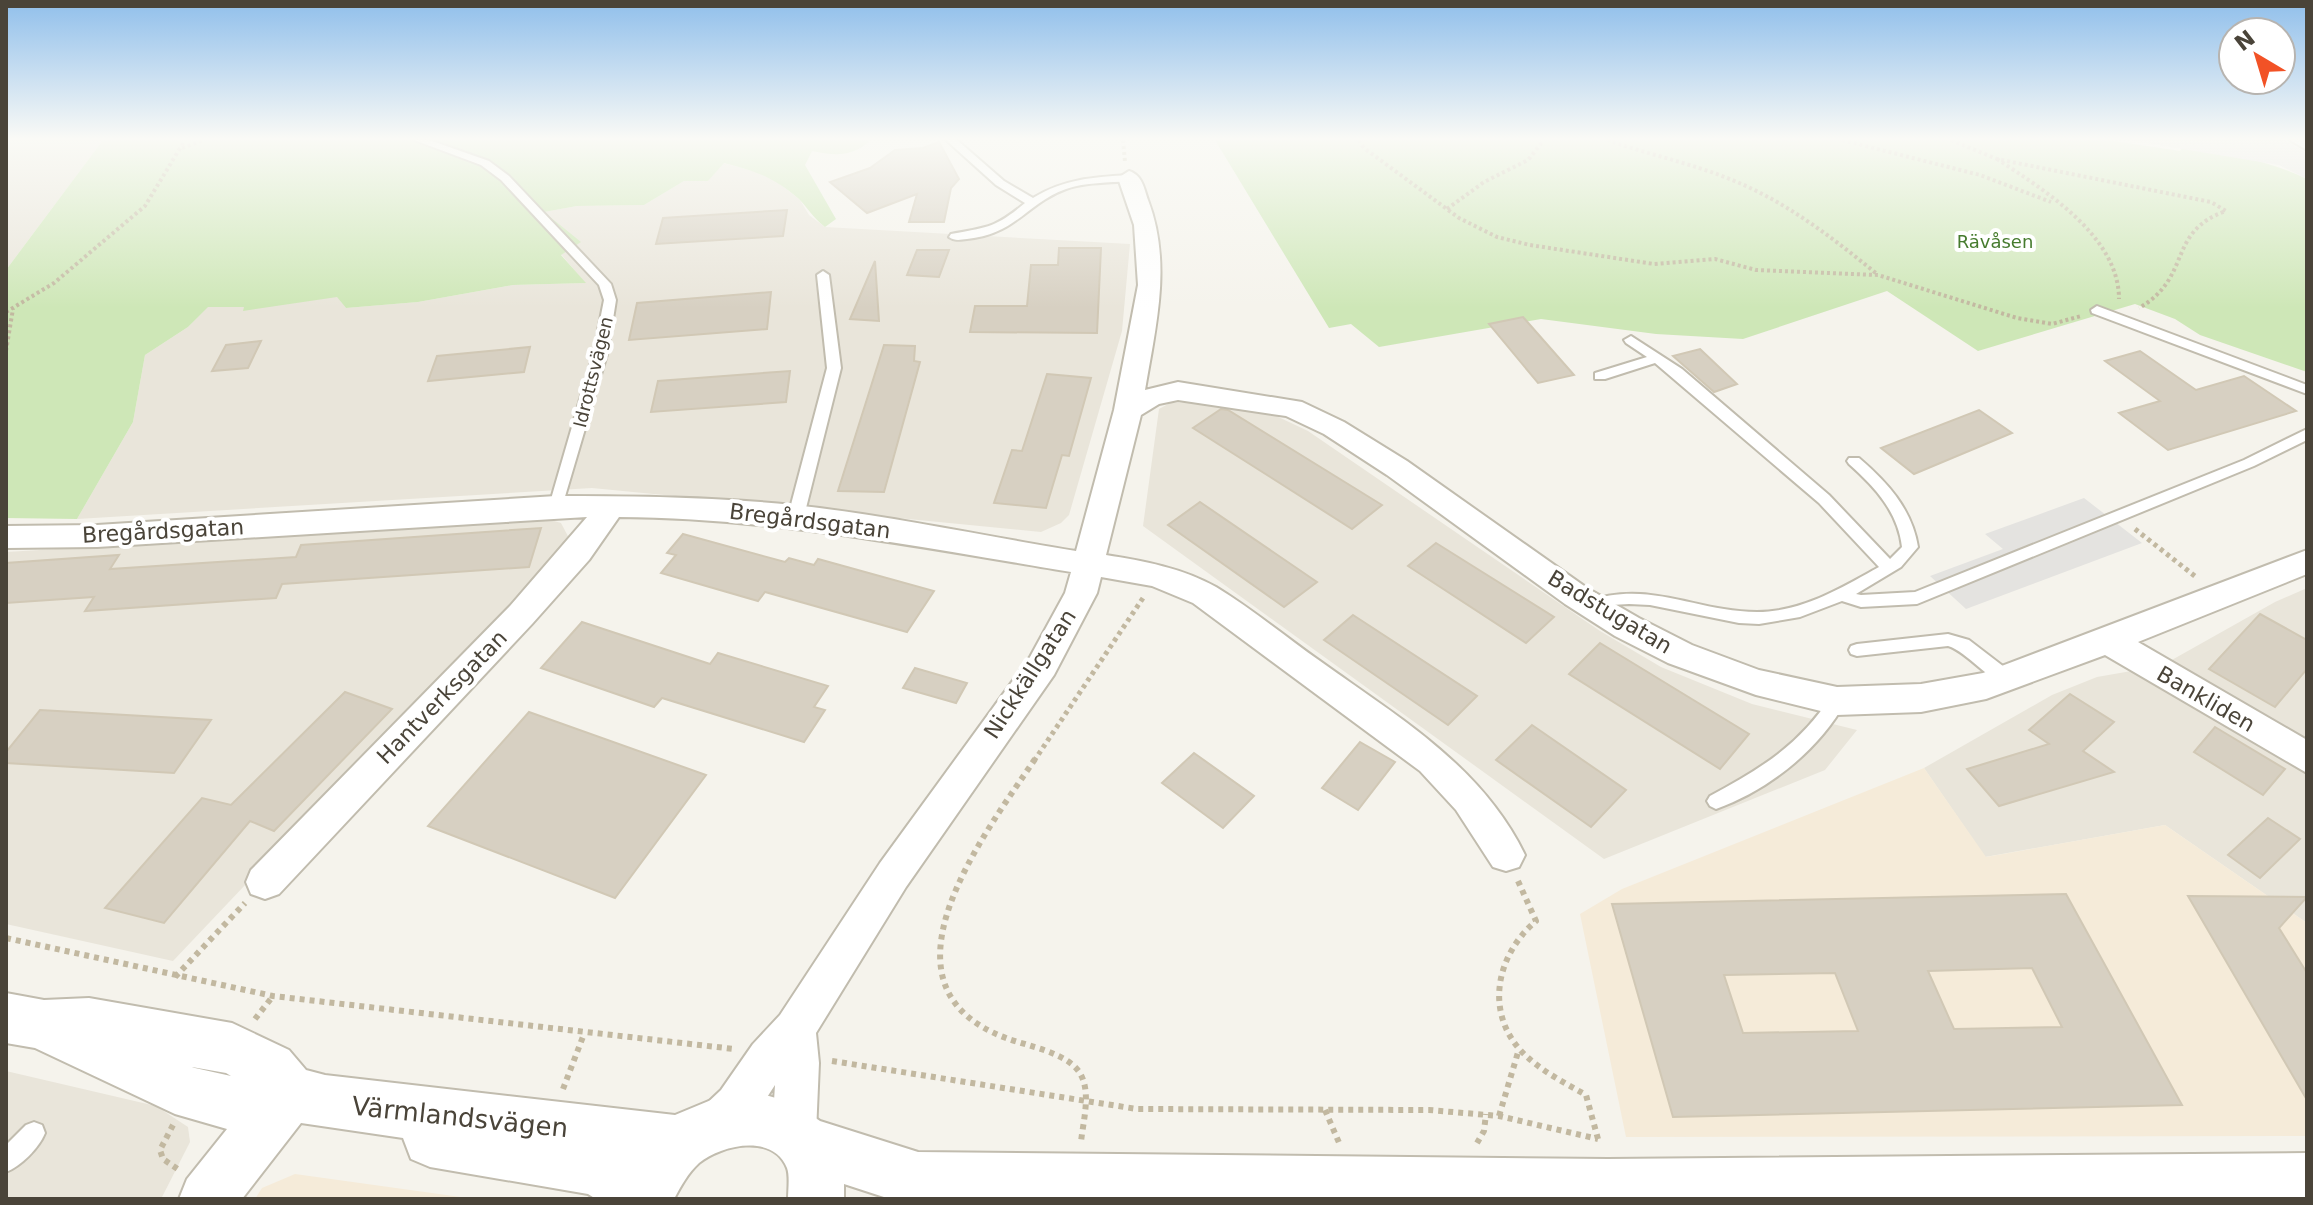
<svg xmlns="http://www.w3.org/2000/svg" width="2313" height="1205" viewBox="0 0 2313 1205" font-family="'DejaVu Sans',sans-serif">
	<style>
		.residential { fill: #e9e5da }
		.commercial { fill: #f5ebd9 }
		.green { fill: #cee7b7 }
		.parking { fill: #e4e3e0 }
		.building { fill: #d7d0c2; stroke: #d1c8b5; stroke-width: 2; fill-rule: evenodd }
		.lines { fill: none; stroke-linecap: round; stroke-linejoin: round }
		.service-casing { stroke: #c1bcae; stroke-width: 4 }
		.minor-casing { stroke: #c1bcae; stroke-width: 4 }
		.tertiary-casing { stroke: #c1bcae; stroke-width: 4 }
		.path-far2 { stroke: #c2b8a0; stroke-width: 4; stroke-dasharray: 3 3; stroke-linecap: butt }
		.path-far1 { stroke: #c2b8a0; stroke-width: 5; stroke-dasharray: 4 4; stroke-linecap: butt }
		.path { stroke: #c2b8a0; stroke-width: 6; stroke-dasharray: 5 5; stroke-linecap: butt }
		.service { fill: #fff; fill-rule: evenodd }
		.minor { fill: #fff; fill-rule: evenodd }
		.tertiary { fill: #fff; fill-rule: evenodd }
		.labels { text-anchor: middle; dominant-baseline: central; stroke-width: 8; stroke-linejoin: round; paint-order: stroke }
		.far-park-label { font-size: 18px; fill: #467b2e; stroke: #fff }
		.far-street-label { font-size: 18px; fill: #4a4439; stroke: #fff }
		.street-label { font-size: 22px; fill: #4a4439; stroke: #fff }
		.near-street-label { font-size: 26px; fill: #4a4439; stroke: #fff }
	</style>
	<rect width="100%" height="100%" fill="#f5f3ec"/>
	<g class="residential">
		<polygon points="6,140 103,140 6,270"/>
		<polygon points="723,163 769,175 800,200 809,215 825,227 1130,244 1122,331 1069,515 1061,523 1041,532 592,488 77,519 133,422 145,355 188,327 234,279 299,247 346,308 418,302 513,285 585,283 561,254 580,242 543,212 577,206 644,205 684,181 708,181"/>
		<polygon points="1209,401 1272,414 1308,431 1600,631 1661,667 1752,704 1857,730 1825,770 1604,859 1143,526 1159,409 1170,403"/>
		<polygon points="551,520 561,523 571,542 173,961 6,924 6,552"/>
		<polygon points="2307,588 2307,744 2170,661 2275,602"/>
		<polygon points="2137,670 2307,772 2307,923 2165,825 1985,857 1924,768 2052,695 2097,677"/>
		<polygon points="6,1071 156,1106 188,1127 190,1142 161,1199 6,1199"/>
	</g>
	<g class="commercial">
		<polygon points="1924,768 1986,857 2165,825 2307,923 2307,1136 1626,1137 1580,914 1622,889"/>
		<polygon points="295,1174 475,1199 255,1199 262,1188"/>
	</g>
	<g class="green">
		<path d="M103 140H871C852 157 836 156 812 151L805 165 836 219 825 227C813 218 808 208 799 199 774 177 755 171 724 163L708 181H684L644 205 577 206 544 212 581 242 561 255 586 283 513 285 418 302 346 308 337 297 243 311 244 307H208L188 327 145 355 133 422 77 519 6 518V270Z"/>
		<path d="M1215 140H2107L2180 151 2182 148C2225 153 2268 160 2307 179V372L2200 335 2175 319 2135 304 1978 351 1887 291 1743 339 1656 334 1541 319 1379 347 1351 324 1329 328Z"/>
	</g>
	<g class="parking">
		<polygon points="2128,140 2284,140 2307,153 2307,179 2279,165"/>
		<polygon points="2084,498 2142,543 1966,609 1930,576 2003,549 1985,534"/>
	</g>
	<g class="building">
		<polygon points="939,142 959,179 951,188 944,222 909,222 917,194 867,213 830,182 870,168 895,150 923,148"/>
		<polygon points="787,210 783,236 656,244 663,218"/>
		<polygon points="1059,248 1101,248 1097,333 970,332 975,306 1027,306 1031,265 1058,265"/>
		<polygon points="917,250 949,250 939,277 907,275"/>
		<polygon points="875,261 879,321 850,319"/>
		<polygon points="771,292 767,329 629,340 637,303"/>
		<polygon points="1523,317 1574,375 1538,383 1489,324"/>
		<polygon points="261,341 248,368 212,371 226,345"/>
		<polygon points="884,345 915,346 914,361 920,362 884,492 838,491"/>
		<polygon points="530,347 524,372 428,381 437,356"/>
		<polygon points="1700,349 1737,384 1714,392 1673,356"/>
		<polygon points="2140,351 2196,390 2244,376 2296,411 2168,450 2119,413 2160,401 2105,361"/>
		<polygon points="790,371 786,402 651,412 658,381"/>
		<polygon points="1047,374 1091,378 1069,456 1062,455 1046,508 994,503 1012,450 1022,451"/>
		<polygon points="1221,409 1228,410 1382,505 1352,529 1193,428"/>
		<polygon points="1979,410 2012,433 1914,474 1881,448"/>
		<polygon points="1200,502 1317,582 1284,607 1168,525"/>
		<polygon points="541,528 529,567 282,584 276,598 85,611 94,597 6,603 6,563 119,555 110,569 296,557 301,545"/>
		<polygon points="683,534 785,562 789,558 814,565 818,559 934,591 907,632 765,592 758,601 661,573 676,555 667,553"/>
		<polygon points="1436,543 1554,617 1526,643 1408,566"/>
		<polygon points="2260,614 2307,640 2307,669 2275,707 2209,669"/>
		<polygon points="1353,615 1477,696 1448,725 1324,640"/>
		<polygon points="582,622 710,664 718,653 828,686 814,707 825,710 804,742 662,698 654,707 541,668"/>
		<polygon points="1600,643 1749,734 1720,769 1569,674"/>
		<polygon points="915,668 967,683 956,703 903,688"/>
		<polygon points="345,692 392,709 274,831 250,821 164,923 105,908 202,798 231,805"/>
		<polygon points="2070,694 2114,722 2083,751 2114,772 1999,806 1967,769 2049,744 2029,730"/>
		<polygon points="40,710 211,720 174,773 6,763 6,752"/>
		<polygon points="529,712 706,775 615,898 428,826"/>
		<polygon points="1532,725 1626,790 1591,827 1496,760"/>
		<polygon points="2215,727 2285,769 2263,795 2194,752"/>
		<polygon points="1360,742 1395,762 1358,810 1322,788"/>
		<polygon points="1194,753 1254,796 1223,828 1162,783"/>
		<polygon points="2268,818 2300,839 2260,878 2228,855"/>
		<path d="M2066 894 2182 1105 1673 1117 1612 904ZM2032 968 2062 1027 1954 1029 1928 971ZM1835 973 1858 1031 1743 1033 1724 975Z"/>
		<polygon points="2188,896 2307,897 2279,928 2307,973 2307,1100"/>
	</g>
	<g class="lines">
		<g class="service-casing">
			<g id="service">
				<polygon points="414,140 429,140 489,161 509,176 611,284 616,300 608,351 561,510 556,511 549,506 594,351 604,300 599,285 501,180 481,165"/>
				<path d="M946 140H957L1004 181 1033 198C1063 179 1094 177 1129 175L1135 178 1129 181C1108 183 1086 182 1066 189 1027 203 1015 235 967 239 959 240 955 241 949 237L951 234C988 227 995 228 1025 203L996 185Z"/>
				<polygon points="823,271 829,275 841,368 804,516 796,521 788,516 827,368 817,275"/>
				<polygon points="2097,306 2307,385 2307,394 2092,313 2091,310"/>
				<path d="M1631 336 1682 369 1829 495 1890 559 1902 547C1898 512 1875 487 1849 464L1847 461 1849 458H1859C1887 482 1912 509 1918 547L1901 567 1856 594 1861 595 1915 592 2244 460 2307 429V440L2254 466 1917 604 1861 607 1842 601 1800 617 1759 624 1739 623 1650 605 1629 604 1611 605 1592 612 1584 606 1586 602C1648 579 1696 612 1757 612 1802 612 1841 588 1879 567L1819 503 1655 363 1605 379H1595V373L1647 357 1626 343 1624 340Z"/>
				<path d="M1948 634 1969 640 2012 673 2014 678 2012 683C1993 688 1969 652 1948 646L1857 656 1851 654 1849 650 1851 646 1857 644Z"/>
				<path d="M1837 694 1843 696 1846 701C1819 750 1769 790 1716 809L1710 806 1707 801 1710 796C1759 770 1801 744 1831 696Z"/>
				<path d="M34 1122 42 1125 45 1133C39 1148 21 1166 6 1172V1145L26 1125Z"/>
			</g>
		</g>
		<g class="minor-casing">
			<g id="minor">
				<polygon points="2290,140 2307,140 2307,150"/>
				<path d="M1129 171C1142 175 1144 188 1148 200 1172 263 1156 325 1145 390L1178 382 1302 402 1344 422 1407 461 1587 588 1639 618 1692 645 1759 670 1837 687 1921 684 1983 673 2307 550V574L2138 642 2307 740V773L2105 655 1986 699 1921 712 1837 715 1756 695 1668 663 1615 636 1565 604 1387 475 1324 434 1286 416 1178 400 1159 404 1141 415 1106 555C1144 561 1182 568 1216 587 1252 609 1286 637 1320 661 1398 717 1482 766 1525 855L1519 867 1506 871 1493 867 1456 810 1420 771 1193 603 1152 586 1101 577 1097 593 1054 675 906 887 816 1033 819 1063 816 1133 809 1148 794 1155 779 1148 772 1133 775 1085C759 1109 746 1132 718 1144L703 1137 696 1122 703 1107 721 1090 753 1044 780 1015 880 863 1030 657 1065 593 1071 572C920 547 772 518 619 517L589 560 532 624 279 894 265 899 251 894 246 882 251 870 510 606 587 517 97 547 6 548V526L97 525 556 496C635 496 714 497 793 505 888 515 983 536 1076 551L1114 410 1138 285 1134 225 1118 178Z"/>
			</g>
		</g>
		<g class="tertiary-casing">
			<path id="tertiary" d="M6 993 44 1000 89 998 232 1023 289 1050 306 1070 325 1075 675 1115 728 1093 752 1091 793 1103 820 1121 918 1152 1608 1159 2307 1153V1199H890L844 1184V1199H788C788 1190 790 1176 787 1168 773 1133 721 1145 699 1163 688 1173 681 1186 674 1199H596L588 1194 430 1167 411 1159 403 1138 301 1123 242 1199H179L187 1179 227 1129 175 1114 35 1048 6 1043ZM192 1067 226 1073 231 1076 195 1068Z"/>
		</g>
		<g class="path-far2">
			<polyline points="1123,140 1125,162"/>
			<polyline points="1359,140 1364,148 1459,218 1497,237 1530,245 1654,264 1715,259 1756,270 1878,275 2017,318 2052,324 2081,316"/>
			<path d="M1607 140C1650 155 1695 164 1737 182 1789 204 1834 239 1877 274"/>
			<polyline points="1842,140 1980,175 2051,202"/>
			<path d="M1951 140 1997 159 2211 202 2226 211C2166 232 2193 277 2139 308"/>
			<polyline points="182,148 204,140"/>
			<path d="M1997 159C2044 190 2119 236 2119 299"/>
			<polyline points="1447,209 1484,182 1528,160 1544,140"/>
			<polyline points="6,312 54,283 145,206 185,140"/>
			<polyline points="6,351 13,309"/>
		</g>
		<g class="path-far1">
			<polyline points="2135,529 2196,577"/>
			<polyline points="1034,761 1143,598"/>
		</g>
		<g class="path">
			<path d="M1035 759C985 834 866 986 1006 1038 1027 1046 1070 1053 1081 1075 1091 1094 1083 1122 1081 1142"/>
			<path d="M1518 881 1536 921C1496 955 1484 1013 1523 1053 1541 1071 1565 1083 1586 1095L1598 1139"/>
			<polyline points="6,938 273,996 734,1049"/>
			<polyline points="175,977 245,903"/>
			<polyline points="255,1019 273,996"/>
			<polyline points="832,1061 1137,1109 1429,1110 1499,1116 1598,1139"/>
			<polyline points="563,1089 584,1034"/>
			<polyline points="1325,1110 1340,1145"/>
			<polyline points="1499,1116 1519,1049"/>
			<polyline points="173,1125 160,1150 163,1159 179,1170"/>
			<polyline points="1477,1143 1484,1131 1486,1114"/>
		</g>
		<use href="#service" class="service"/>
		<use href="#minor" class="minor"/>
		<use href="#tertiary" class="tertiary"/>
	</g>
	<linearGradient id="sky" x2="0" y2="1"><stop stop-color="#90bfeb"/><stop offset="0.45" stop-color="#fafaf6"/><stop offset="1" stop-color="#fafaf6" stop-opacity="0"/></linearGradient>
	<rect width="2313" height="308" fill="url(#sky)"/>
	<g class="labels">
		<g class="far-park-label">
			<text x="1995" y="241">Rävåsen</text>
		</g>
		<g class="far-street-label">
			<text transform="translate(593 372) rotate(-76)">Idrottsvägen</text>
		</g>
		<g class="street-label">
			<text transform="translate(810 521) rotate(7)">Bregårdsgatan</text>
			<text transform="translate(163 531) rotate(-3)">Bregårdsgatan</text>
			<text transform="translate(1610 612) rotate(31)">Badstugatan</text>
			<text transform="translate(1030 674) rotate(-57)">Nickkällgatan</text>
			<text transform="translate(442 697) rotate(-46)">Hantverksgatan</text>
			<text transform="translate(2206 699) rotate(30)">Bankliden</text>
		</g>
		<g class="near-street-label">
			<text transform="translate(460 1117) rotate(6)">Värmlandsvägen</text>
		</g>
	</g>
	<rect width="2313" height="1205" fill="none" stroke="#4a4439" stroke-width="16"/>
	<g transform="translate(2257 56) rotate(322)"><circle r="38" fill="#ffffff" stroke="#b7b4b0" stroke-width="2"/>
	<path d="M0-6L14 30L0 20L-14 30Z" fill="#f25226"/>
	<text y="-12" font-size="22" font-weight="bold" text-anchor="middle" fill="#4a4439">N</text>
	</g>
</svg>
